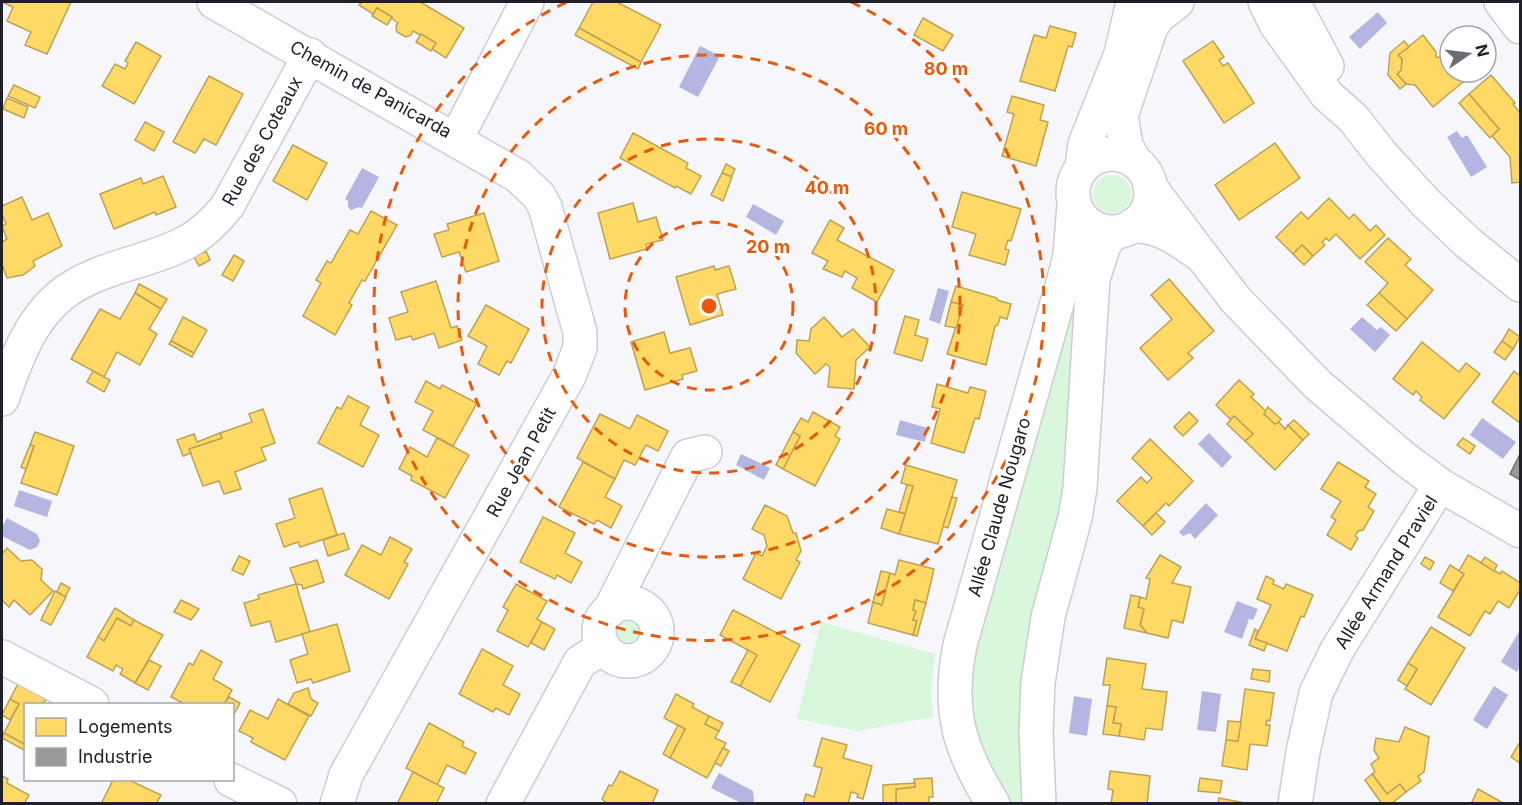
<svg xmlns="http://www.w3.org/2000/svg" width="1522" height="805" viewBox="0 0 1522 805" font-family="Inter,sans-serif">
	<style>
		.green { fill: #d9f7db }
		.water { fill: #b5b5e2 }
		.homes { fill: #ffd966; stroke: #bca254; stroke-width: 1.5 }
		.industry { fill: #999; stroke: #757578; stroke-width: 1.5 }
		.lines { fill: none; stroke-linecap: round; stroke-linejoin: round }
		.minor-casing { stroke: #ccccd3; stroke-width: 36 }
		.minor { stroke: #fefefe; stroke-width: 33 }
		.ring { fill: none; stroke: #e8590c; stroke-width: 3; stroke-dasharray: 10 8 }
		.labels { text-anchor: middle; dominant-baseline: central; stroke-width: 6; stroke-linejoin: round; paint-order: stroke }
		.street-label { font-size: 18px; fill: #20202a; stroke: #fff }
		.centre { fill: #e8590c; stroke: #fff; stroke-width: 3 }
		.ring-label { font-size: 18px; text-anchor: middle; font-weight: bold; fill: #e8590c; stroke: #fff; stroke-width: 6; stroke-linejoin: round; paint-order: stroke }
	</style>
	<rect width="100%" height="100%" fill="#f6f6fb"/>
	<g class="green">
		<circle cx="1112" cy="194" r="19"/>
		<polygon points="1082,232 1095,238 1031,803 1001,804 985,773 966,681"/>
		<circle cx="628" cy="633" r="20"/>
		<polygon points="821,622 935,654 931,689 933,717 857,731 797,719"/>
	</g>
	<g class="water">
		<polygon points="1378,12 1387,23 1360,49 1349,37"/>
		<polygon points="700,46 720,56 698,97 679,87"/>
		<polygon points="1457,131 1462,138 1467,135 1487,167 1471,177 1447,137"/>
		<polygon points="362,168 379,177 362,208 359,207 351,210 348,207 348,201 345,199"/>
		<polygon points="753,204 784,221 776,235 746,217"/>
		<polygon points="938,288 949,291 940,324 929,320"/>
		<polygon points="1362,317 1377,330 1381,327 1390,335 1375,352 1350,329"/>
		<polygon points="1482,418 1516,442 1503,459 1470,435"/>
		<polygon points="900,420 928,428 925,442 896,435"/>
		<polygon points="1209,433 1232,457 1222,468 1198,444"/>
		<polygon points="741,454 770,468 764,480 736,465"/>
		<polygon points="19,490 52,501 47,517 14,506"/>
		<polygon points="1206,503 1218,515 1195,539 1190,533 1183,536 1179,532"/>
		<polygon points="7,518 37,534 40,541 37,547 30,550 2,536 2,527"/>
		<polygon points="1237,601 1258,609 1253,620 1249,619 1242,639 1224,632"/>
		<polygon points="1520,630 1520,666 1517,672 1501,662"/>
		<polygon points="1494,686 1508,695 1487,729 1473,720"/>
		<polygon points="1202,691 1221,694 1216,732 1197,730"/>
		<polygon points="1074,696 1092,699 1087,736 1069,733"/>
		<polygon points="719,773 753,791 754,801 752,803 741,803 711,788"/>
	</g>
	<g class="homes">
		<polygon points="2,2 71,2 47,54 25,45 31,32 7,21 13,7"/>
		<polygon points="362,2 423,2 422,3 464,28 446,58 432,49 436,43 413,31 411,35 406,37 397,32 396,26 398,23 391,18 392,17 377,8 373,14 359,5"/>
		<polygon points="593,2 617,2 661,25 641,62 579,28"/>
		<polygon points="377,8 392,17 387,25 372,16"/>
		<polygon points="923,18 953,35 943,51 914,35"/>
		<polygon points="1050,26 1076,33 1072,47 1068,46 1055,91 1020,81 1034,35 1046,38"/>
		<polygon points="579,28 641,62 638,69 575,35"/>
		<polygon points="421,34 436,43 431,51 416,42"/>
		<polygon points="1423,35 1436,52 1436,57 1445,58 1450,54 1450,72 1475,72 1433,107 1415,85 1406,84 1397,74 1401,70 1402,59 1398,55"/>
		<polygon points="1213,41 1224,57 1219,60 1223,66 1228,63 1254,103 1224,123 1183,61"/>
		<polygon points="1404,41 1409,47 1398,55 1402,59 1401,70 1397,74 1406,84 1400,89 1388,75 1390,53"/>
		<polygon points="136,42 161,56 134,104 102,86 115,64 125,69 128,63 125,61"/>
		<polygon points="1491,75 1515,103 1513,104 1520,113 1520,182 1512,183 1510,157 1492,136 1499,129 1469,94"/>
		<polygon points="209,76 243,94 216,145 204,139 195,153 173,142"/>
		<polygon points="14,85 40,97 35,108 8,96"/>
		<polygon points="1469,94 1499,129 1490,138 1459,103"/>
		<polygon points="1012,96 1044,105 1040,120 1048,122 1036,166 1002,156 1014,114 1007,112"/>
		<polygon points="7,98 28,107 24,118 3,109"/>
		<polygon points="145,122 164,132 154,151 135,140"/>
		<polygon points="633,133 688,163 686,168 701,176 691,194 676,186 675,188 620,158"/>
		<polygon points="1275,143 1300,178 1239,220 1215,185"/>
		<polygon points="293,145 327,163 307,200 273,181"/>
		<polygon points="726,164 735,169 731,177 722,173"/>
		<polygon points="722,173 732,177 723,201 711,195"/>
		<polygon points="163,176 176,207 156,215 155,212 114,229 100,194 141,178 143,184"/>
		<polygon points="962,192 1021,209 1011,241 1008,240 1005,249 1009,250 1005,265 969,255 976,234 952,227"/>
		<polygon points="22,197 32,220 48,213 62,246 33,261 35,266 23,275 7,278 2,264 2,242 7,239 2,226 6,224 2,214 2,206"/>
		<polygon points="1329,198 1349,219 1354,214 1370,231 1376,225 1385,235 1360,259 1336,234 1329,241 1326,238 1322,242 1325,245 1313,256 1302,245 1293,254 1276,237 1301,212 1308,219"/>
		<polygon points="633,203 638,222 656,217 663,240 646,244 647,249 610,259 598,213"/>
		<polygon points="371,211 397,225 365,281 362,280 349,303 352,305 335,335 303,316 321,283 316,280 327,261 331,263 350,230 358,234"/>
		<polygon points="484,213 499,261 466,272 459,252 442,257 434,234 449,230 447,224"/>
		<polygon points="830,220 844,228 837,240 894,270 877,302 852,288 857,278 845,271 842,277 823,269 828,261 812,253"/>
		<polygon points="1388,238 1411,259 1405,265 1433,290 1407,319 1379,293 1388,283 1365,262"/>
		<polygon points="1302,245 1313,256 1304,265 1293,254"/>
		<polygon points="206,251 210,260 199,266 194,257"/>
		<polygon points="234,255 244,261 233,281 222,275"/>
		<polygon points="714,266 715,270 729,266 736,289 717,294 723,315 690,325 676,277"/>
		<polygon points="1169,279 1214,331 1188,353 1193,358 1168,380 1140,348 1172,319 1151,295"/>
		<polygon points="436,281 451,328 457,326 462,340 439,348 434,333 413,340 411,336 396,340 389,318 408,312 401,292"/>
		<polygon points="139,284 167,299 161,309 135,293"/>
		<polygon points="956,286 997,298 997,300 1011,304 1007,319 1000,317 998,325 995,326 986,365 947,354 963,305 951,302"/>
		<polygon points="135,293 161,309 149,329 157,334 140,365 117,352 104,377 71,359 100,309 120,319"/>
		<polygon points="1379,293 1407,319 1396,331 1367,305"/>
		<polygon points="951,302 963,305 956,328 945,326"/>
		<polygon points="486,305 529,329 511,363 507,361 499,375 478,364 487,346 468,336"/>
		<polygon points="905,316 919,320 915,335 928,339 922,361 894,353"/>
		<polygon points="183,317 207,330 194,353 171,341"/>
		<polygon points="824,317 842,337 853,329 870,347 856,360 854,389 828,387 830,367 826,364 815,374 796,353 797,340 809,341 811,329"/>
		<polygon points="1509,329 1520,337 1513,349 1502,341"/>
		<polygon points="664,332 670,353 690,348 697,371 682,375 683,379 645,390 631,342"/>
		<polygon points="171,341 194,353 192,357 169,344"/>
		<polygon points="1502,341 1513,349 1505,360 1494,352"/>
		<polygon points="1422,342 1459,372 1466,363 1480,374 1444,419 1420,400 1422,397 1416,391 1413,395 1393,379"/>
		<polygon points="93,371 110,380 104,392 87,382"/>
		<polygon points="1514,371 1520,376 1520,423 1492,402"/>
		<polygon points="1239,380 1254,394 1251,397 1266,411 1264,414 1275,424 1278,421 1285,429 1288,425 1303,440 1275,470 1245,441 1253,434 1234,416 1231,419 1229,418 1216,405"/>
		<polygon points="426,381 440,389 442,385 477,403 453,446 423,430 433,411 415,402"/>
		<polygon points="937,384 968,393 970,387 986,391 979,419 975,418 964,453 931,443 940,409 932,407"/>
		<polygon points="348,396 369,407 360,425 379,435 363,467 318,443 337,407 341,409"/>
		<polygon points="1268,407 1281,419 1279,422 1275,424 1264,414"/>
		<polygon points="263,409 275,443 261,448 266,460 235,472 241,489 224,494 219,481 203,486 189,449 222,438 220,433 252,422 249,414"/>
		<polygon points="813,412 840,427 835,436 840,439 815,486 783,469 800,436 793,432 801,418 808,422"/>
		<polygon points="1189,412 1198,421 1183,436 1174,427"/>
		<polygon points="600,414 630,429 637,415 668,431 658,451 646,445 635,465 624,460 615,479 577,458"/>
		<polygon points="1234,416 1253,434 1245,441 1227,424"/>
		<polygon points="1294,420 1309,434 1303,440 1288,425"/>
		<polygon points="35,432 74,446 57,495 21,483 34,446 30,445"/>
		<polygon points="793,432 800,436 783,469 776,465"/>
		<polygon points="220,433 222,438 189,449 191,453 183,456 177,440 194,434 197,442"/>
		<polygon points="437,438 469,455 445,498 411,480 412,476 399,469 410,447 427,457"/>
		<polygon points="1463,438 1475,446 1470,454 1457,445"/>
		<polygon points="1150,439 1193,481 1169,506 1166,503 1143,526 1117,501 1141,477 1147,483 1152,478 1132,458"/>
		<polygon points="30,445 34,446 26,469 21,467"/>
		<polygon points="583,462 615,479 605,497 622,506 611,528 597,520 594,524 559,507"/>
		<polygon points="1338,462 1369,481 1365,487 1376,494 1368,507 1374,511 1363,530 1358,531 1355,536 1358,538 1351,550 1327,535 1336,520 1331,517 1341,501 1321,489"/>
		<polygon points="906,465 957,480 938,544 899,534 913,486 901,483"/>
		<polygon points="907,485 913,486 905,514 899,512"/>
		<polygon points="322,488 337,535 300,547 298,542 284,547 276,524 295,518 289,499"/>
		<polygon points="952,497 957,498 948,528 943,526"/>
		<polygon points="765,505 787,516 793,533 796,533 801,551 796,560 800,562 781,599 743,579 756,553 762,556 767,546 764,535 752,529"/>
		<polygon points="887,509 905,514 899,534 881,528"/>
		<polygon points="1156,513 1165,522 1152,535 1143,526"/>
		<polygon points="543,517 575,533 565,553 582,562 571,583 557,575 555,579 520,562"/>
		<polygon points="344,533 349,549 328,556 323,540"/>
		<polygon points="390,537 412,549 404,562 408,564 389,599 345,575 362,545 381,555"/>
		<polygon points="7,548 21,561 32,560 42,569 41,580 53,591 30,615 14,600 9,607 2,600 2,554"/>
		<polygon points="1160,555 1181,567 1172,583 1191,587 1183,623 1172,620 1168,638 1147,633 1140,625 1144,609 1138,607 1140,597 1146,599 1150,579 1146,578"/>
		<polygon points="1468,555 1500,574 1502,571 1520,583 1520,590 1509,608 1498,601 1490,614 1485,611 1470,636 1438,617 1464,574 1459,571"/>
		<polygon points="239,556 250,561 243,575 232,570"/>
		<polygon points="1425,557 1434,562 1430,570 1421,564"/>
		<polygon points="1485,557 1497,565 1494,571 1481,563"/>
		<polygon points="317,560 324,582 303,589 302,585 296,584 290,568"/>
		<polygon points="899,560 934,569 926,603 915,600 913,610 916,611 913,620 917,621 913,635 868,623 873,602 882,605 890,573 895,575"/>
		<polygon points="1450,565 1464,574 1453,591 1440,583"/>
		<polygon points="881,571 890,573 882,605 873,602"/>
		<polygon points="1266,576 1274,580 1273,584 1284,589 1286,584 1313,595 1304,617 1301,616 1287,651 1255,639 1271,605 1257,599"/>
		<polygon points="61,583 70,588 65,597 57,592"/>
		<polygon points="296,584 310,632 276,642 270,621 251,626 244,603 259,599 258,595"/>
		<polygon points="516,584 547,601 537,619 542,622 528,647 497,631 508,610 503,607"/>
		<polygon points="55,591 66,597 51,625 41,620"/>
		<polygon points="1131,595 1140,597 1138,607 1144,609 1140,625 1147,633 1124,628"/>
		<polygon points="181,600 199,609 191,620 174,612"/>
		<polygon points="915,600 926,603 917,636 913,635 917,621 913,620 916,611 913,610"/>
		<polygon points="115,608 134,620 131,626 117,618 104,641 98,637"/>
		<polygon points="733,610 800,645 770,702 740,686 757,655 720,635"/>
		<polygon points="117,618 131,626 134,620 163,635 135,683 120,674 123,669 116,665 113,671 87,657 98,637 104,641"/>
		<polygon points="542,622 555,629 544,650 531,643"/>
		<polygon points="337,624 350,671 313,683 311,679 297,683 290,660 308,654 302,634"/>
		<polygon points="1431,627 1465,648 1431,705 1405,689 1417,669 1408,663"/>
		<polygon points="1255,629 1258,631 1255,639 1267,643 1264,651 1249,645"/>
		<polygon points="482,649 513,666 503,685 520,694 509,715 496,708 493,712 459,694"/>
		<polygon points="201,650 222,662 213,679 232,690 224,704 185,704 171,697 189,663 193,665"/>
		<polygon points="748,650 757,655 740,686 731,682"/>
		<polygon points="1107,658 1146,664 1142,689 1167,692 1162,730 1146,728 1144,740 1119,736 1121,724 1113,723 1116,707 1107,706 1110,685 1103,685"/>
		<polygon points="149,660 161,666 148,690 135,683"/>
		<polygon points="1408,663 1417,669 1407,686 1398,680"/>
		<polygon points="1253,669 1270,671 1269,682 1251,679"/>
		<polygon points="18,684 46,699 43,704 26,704 26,745 4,733 19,704 10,699"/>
		<polygon points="308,688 311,699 318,703 311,716 288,704 294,693"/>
		<polygon points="1245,689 1274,693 1270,721 1267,720 1266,725 1270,725 1267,746 1250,744 1247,770 1222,766 1226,740 1238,741"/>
		<polygon points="676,694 694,704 692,707 709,716 705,724 719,731 715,738 726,743 707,778 670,758 685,729 664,718"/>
		<polygon points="229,697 240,703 232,718 232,704 224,704"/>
		<polygon points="10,699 19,704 10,720 2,715"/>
		<polygon points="278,699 309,716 285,760 251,742 253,738 239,731 250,710 268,719"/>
		<polygon points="1107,706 1116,707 1113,723 1121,724 1119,736 1103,734"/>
		<polygon points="709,716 723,723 719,731 705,724"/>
		<polygon points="1228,721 1241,722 1238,741 1226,740"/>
		<polygon points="429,723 464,742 462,746 476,753 465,774 447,765 437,785 406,768"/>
		<polygon points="678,725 685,729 670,758 663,754"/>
		<polygon points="1405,727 1429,737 1424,772 1418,776 1421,781 1406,792 1400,784 1387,794 1372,774 1375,772 1371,764 1379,758 1374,750 1376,738 1399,742"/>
		<polygon points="4,733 26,745 26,751 2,738"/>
		<polygon points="822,738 847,745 843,758 872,766 863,799 857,797 858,794 851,792 848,804 803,804 806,794 814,797 822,768 814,766"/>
		<polygon points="1520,742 1520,763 1511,757"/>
		<polygon points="723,748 729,751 721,766 715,763"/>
		<polygon points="620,771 658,790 652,804 608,804 602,799 609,785 612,786"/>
		<polygon points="1110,771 1150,776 1147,804 1111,804 1113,790 1108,789"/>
		<polygon points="413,772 444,788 436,804 397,804"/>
		<polygon points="1372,774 1387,794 1400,784 1406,792 1391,804 1382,804 1365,780"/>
		<polygon points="2,776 8,779 7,783 29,795 24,804 2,804"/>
		<polygon points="932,778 933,797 929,797 929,804 896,804 896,789 915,787 914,779"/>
		<polygon points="1200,778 1222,781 1220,793 1198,791"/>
		<polygon points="113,780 129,780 161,795 156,804 101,804"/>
		<polygon points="915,783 915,787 896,789 896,804 883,804 883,785"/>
		<polygon points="1478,789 1505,804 1471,804"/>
		<polygon points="1219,798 1246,803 1246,804 1218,804"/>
	</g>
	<polygon class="industry" points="1520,454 1520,480 1510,474"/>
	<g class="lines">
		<g class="minor-casing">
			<g id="minor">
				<polyline points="214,2 518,176 539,196 545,207 580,332 580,348 569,376 346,775 337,804"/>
				<polyline points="1265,2 1276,24 1327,95 1353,118 1382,155 1426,203 1467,242 1520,285"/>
				<polyline points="1293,2 1327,66"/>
				<polyline points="1501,2 1520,27"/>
				<polyline points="456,139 527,2"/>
				<circle cx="1112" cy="193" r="39"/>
				<polyline points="1134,161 1126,145 1121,116 1151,27 1159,16 1177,2"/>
				<polyline points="1082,167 1085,144 1121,54 1133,2"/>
				<path d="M1133 225C1166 228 1176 239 1202 256L1150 187"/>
				<polyline points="1202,256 1236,300 1317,384 1405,459 1440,485 1520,531"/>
				<path d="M2 399C16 361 28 323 60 296 94 268 141 264 179 246 199 237 215 222 228 205L310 55"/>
				<circle cx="628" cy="632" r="29"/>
				<polyline points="610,610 688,456 705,452"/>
				<polyline points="2,657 92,704"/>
				<polyline points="231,780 280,804"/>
				<polyline points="503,804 580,662 604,647"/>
				<path d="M993 804C959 749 947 710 960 645L1066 272 1070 255 1074 205"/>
				<polyline points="1039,804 1036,732 1038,683 1048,617 1075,518 1080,488 1093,279 1104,245 1112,233"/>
				<polyline points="1295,804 1303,752 1316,693 1337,650 1440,485"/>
			</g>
		</g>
		<use href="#minor" class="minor"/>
	</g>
	<g class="ring">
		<circle cx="709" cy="306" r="84"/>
		<circle cx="709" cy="306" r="167"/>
		<circle cx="709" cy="306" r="251"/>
		<path d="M851 2A335 335 0 1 1 567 2"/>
	</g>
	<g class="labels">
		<g class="street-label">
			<text transform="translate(371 89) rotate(29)">Chemin de Panicarda</text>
			<text transform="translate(262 141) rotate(-61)">Rue des Coteaux</text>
			<text transform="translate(521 462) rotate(-61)">Rue Jean Petit</text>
			<text transform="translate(999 507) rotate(-74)">Allée Claude Nougaro</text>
			<text transform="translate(1386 572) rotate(-58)">Allée Armand Praviel</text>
		</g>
	</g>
	<circle cx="709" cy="306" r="9" class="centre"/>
	<g class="ring-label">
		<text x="946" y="75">80 m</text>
		<text x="886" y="135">60 m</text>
		<text x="827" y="194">40 m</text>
		<text x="768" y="253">20 m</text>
	</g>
	<rect width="1522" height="805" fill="none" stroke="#20202a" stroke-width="6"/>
	<rect x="24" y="703" width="210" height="78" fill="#ffffff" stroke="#a6a6aa" stroke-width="1.5"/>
	<rect x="36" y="718" width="30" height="18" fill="#ffd966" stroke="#a6a6aa" stroke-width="1.5"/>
	<text x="78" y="733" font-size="18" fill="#20202a">Logements</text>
	<rect x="36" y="748" width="30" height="18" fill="#999999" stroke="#a6a6aa" stroke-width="1.5"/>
	<text x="78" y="763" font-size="18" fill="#20202a">Industrie</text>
	<g transform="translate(1468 54) rotate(76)"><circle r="28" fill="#ffffff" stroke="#a6a6aa" stroke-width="1.5"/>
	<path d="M0-4.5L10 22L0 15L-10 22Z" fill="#6b6b73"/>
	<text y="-9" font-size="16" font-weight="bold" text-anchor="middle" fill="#20202a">N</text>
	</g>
</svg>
